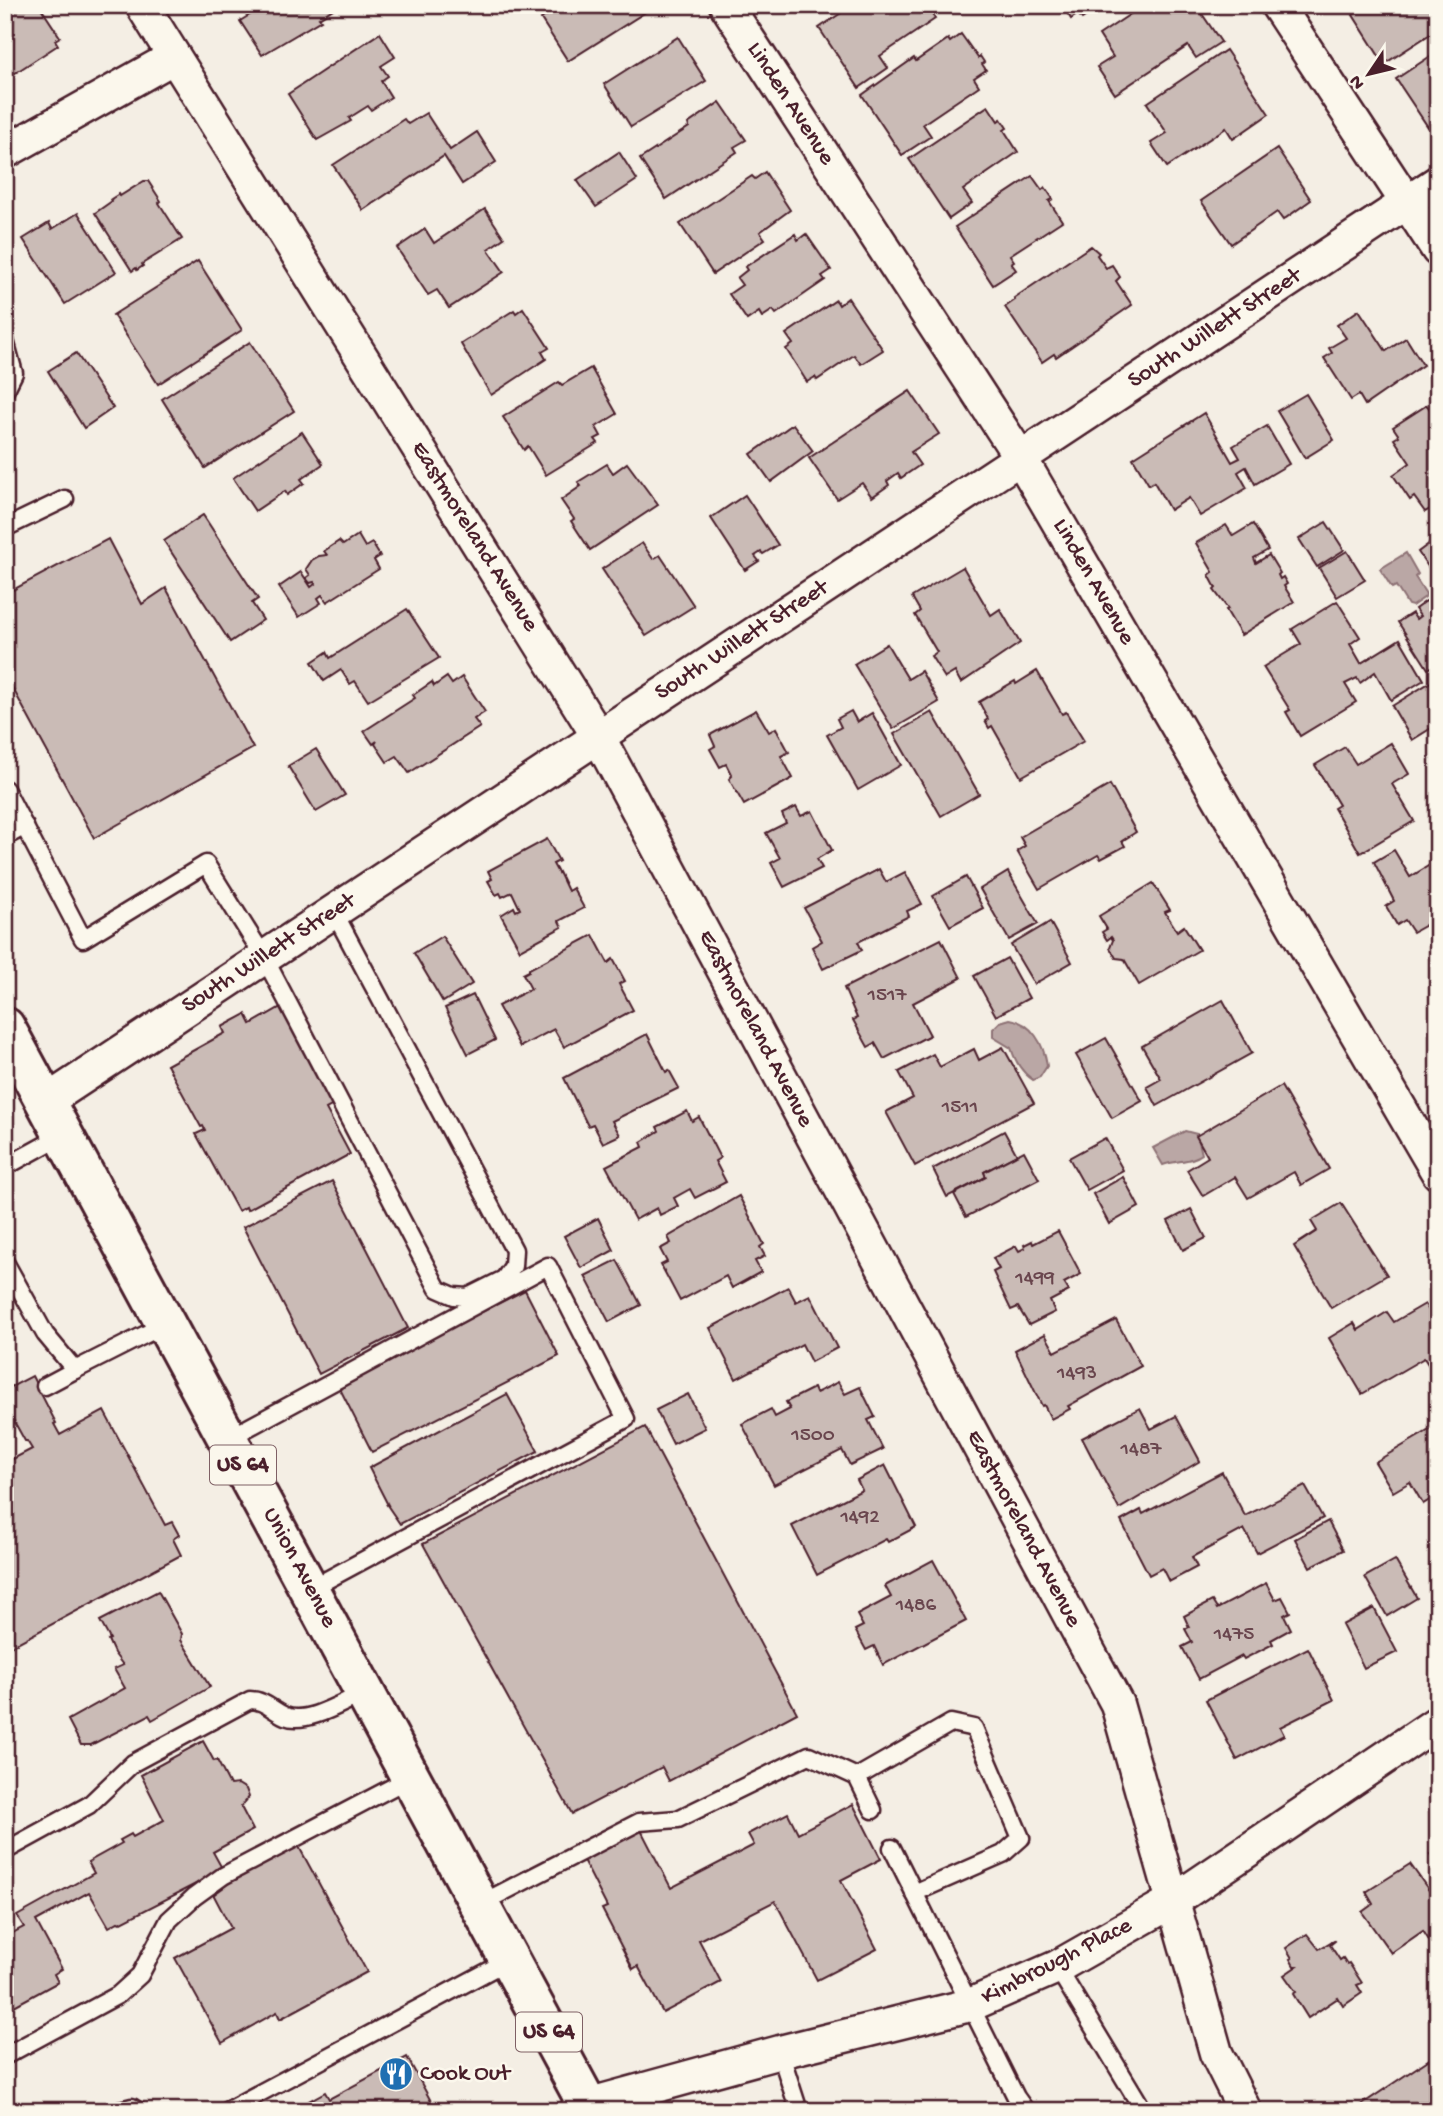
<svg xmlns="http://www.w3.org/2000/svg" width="1443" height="2116" viewBox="0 0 1443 2116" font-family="'Gochi Hand',sans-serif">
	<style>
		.water { fill: #baa7a5; stroke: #8d7174; stroke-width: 2 }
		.building { fill: #cabbb6; stroke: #4a1f2b; stroke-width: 2 }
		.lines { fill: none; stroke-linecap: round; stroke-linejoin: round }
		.lane-casing { stroke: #4a1f2b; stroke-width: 21 }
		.street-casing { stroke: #4a1f2b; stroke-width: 37 }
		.primary-casing { stroke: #4a1f2b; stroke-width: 44 }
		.lane { stroke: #fbf7ec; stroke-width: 16 }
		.street { stroke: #fbf7ec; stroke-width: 32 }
		.primary { stroke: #fbf7ec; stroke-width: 38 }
		.labels { text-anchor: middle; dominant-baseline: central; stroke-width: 5; stroke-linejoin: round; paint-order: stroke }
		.number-label { font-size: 21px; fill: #6a464e }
		.shield { fill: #fbf7ec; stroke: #7f6065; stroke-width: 2 }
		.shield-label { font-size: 23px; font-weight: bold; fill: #4a1f2b }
		.street-label { font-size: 24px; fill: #4a1f2b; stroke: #fbf7ec }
		.poi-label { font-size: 24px; fill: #4a1f2b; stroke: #fbf7ec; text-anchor: start }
	</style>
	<rect width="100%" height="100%" fill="#f4eee4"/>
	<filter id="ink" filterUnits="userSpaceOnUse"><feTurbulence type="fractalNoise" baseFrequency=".0143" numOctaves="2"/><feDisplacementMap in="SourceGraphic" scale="14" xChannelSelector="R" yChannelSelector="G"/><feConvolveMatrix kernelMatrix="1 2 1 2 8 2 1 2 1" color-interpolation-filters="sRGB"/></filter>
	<g filter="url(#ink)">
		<g class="water">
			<polygon points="1406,553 1418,574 1415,577 1426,594 1425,597 1412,606 1408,605 1396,586 1392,588 1380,569"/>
			<path d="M1010 1019C1032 1023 1044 1044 1047 1066L1040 1077 1033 1080C1021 1072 1015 1061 1011 1048L993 1037V1029L1000 1022Z"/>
			<path d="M1185 1131 1197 1134 1202 1154C1192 1162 1176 1160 1163 1165L1153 1148Z"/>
		</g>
		<g class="building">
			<polygon points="5,5 39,5 60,37 55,40 58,45 9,77 5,72"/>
			<polygon points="249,5 334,5 336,7 319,18 321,20 262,55 240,21 253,13"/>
			<polygon points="563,5 654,5 655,6 568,61 541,19"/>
			<polygon points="848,5 926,5 935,19 880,56 888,68 859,88 819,28 844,11 843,9"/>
			<polygon points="1062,5 1103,5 1082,19 1078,14 1071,19"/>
			<polygon points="1144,5 1196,5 1221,42 1196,58 1188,46 1115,94 1097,67 1113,57 1099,35"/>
			<polygon points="1368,5 1438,5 1438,29 1384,64 1353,15"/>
			<polygon points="380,33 395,57 381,66 388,76 381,81 391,97 371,110 368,106 349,118 351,121 317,140 288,94"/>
			<polygon points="961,34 978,58 980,56 984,62 982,64 986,70 974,78 979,86 923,124 931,136 902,155 862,95 914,58 916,61 948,39 950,42"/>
			<polygon points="678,37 706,81 631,127 604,84"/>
			<polygon points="1226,50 1269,114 1233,139 1226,128 1167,167 1151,143 1167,133 1147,103"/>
			<polygon points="1438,51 1438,120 1428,127 1396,79"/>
			<polygon points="720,102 746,140 734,147 737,152 666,199 640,159 689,127 688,124"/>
			<polygon points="988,106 998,121 1001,119 1007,128 1004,130 1018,152 963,190 972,203 949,219 909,159"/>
			<polygon points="426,113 450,150 477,132 496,162 462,184 444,156 363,210 333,165 404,119 408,124"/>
			<polygon points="1277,149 1311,200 1283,220 1277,212 1231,244 1201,201"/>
			<polygon points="619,152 637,180 596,207 577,180"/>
			<polygon points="765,172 790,210 760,232 765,239 713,274 680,224 752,176 755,179"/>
			<polygon points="1032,176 1042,190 1045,187 1053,199 1049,201 1062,221 1010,255 1014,261 1011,263 1016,270 993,285 955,227"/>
			<polygon points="144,181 148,181 161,201 159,203 182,239 142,264 143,266 137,270 136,268 132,271 95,213 112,201 111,199 119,194 120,196"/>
			<polygon points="485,209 504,238 488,249 504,272 449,308 437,290 428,295 397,248 425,229 434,243"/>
			<polygon points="78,213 116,272 65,304 23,239 49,223 52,229"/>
			<polygon points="795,234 798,240 806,234 831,270 822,276 825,280 776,314 773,310 762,317 759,312 747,320 729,294 742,285 737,278 747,270 745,267"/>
			<polygon points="1091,246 1099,253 1097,255 1106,268 1112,265 1120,277 1116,281 1132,305 1056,357 1054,354 1042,362 1005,307 1015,300 1014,298"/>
			<polygon points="198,261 242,330 158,384 113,315"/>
			<polygon points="848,298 883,350 861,364 854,355 817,380 815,377 807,382 786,349 793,344 786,334 836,300 839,305"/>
			<polygon points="523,308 549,348 542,352 546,359 491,395 461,344 514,310 516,313"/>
			<polygon points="1359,310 1386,351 1406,338 1423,365 1365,405 1359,395 1351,400 1324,358 1332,353 1329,348 1346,338 1337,325"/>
			<polygon points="250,342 294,411 205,468 162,399"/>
			<polygon points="76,353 113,408 84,428 48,371"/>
			<polygon points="591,368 617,414 596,427 601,436 595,439 598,443 546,475 528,446 524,450 503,417 559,382 562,385"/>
			<polygon points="910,391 939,434 911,452 920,465 901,478 898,473 887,481 889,485 872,497 862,483 837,499 809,458"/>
			<polygon points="1306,394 1334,440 1305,458 1277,411"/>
			<polygon points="1427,405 1435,417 1438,415 1438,505 1425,512 1414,497 1410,500 1393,475 1410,463 1394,439 1399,436 1393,427"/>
			<polygon points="1204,413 1232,462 1240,458 1233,446 1267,426 1289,464 1255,484 1246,467 1238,472 1247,488 1200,516 1189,498 1170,510 1154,482 1149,485 1133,458"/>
			<polygon points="793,424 813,451 771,482 751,454"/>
			<polygon points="302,432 323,464 301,479 304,483 287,495 285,491 255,511 233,478"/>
			<polygon points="627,463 658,505 590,550 571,521 574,519 561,500 581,486 578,482 607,464 613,473"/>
			<polygon points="745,495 778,545 763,554 761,552 755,556 759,561 745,570 711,518"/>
			<polygon points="203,515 258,599 252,603 263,620 230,642 164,541"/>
			<polygon points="1326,522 1344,550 1317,567 1299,539"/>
			<polygon points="1253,524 1268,550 1254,558 1256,563 1269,555 1280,573 1278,575 1280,579 1283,577 1287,584 1284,586 1294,602 1241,635 1226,610 1228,609 1214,590 1216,588 1209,575 1213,572 1196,543 1226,525 1233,536"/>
			<polygon points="358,535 365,547 372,543 380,556 374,560 379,569 327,602 322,595 318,598 321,603 299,617 279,587 301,572 311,587 315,584 314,582 310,583 306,578 310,575 306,569 312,560 319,556 327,555 324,551 339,541 343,545"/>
			<polygon points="1438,537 1438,581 1418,552"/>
			<polygon points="108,539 142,604 166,588 253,748 94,838 5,674 5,594"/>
			<polygon points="642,543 653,559 660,555 694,606 646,636 602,569"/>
			<polygon points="1347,551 1365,580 1337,597 1319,568"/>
			<polygon points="963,567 991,615 1000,609 1020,643 961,683 955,672 945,678 931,656 937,652 915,615 920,611 912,597"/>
			<polygon points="1337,601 1360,637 1350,644 1361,663 1400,639 1424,680 1391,700 1375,672 1360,683 1357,678 1345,684 1356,702 1300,736 1286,712 1290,710 1263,667 1301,644 1292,629"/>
			<polygon points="1426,601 1433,606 1438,606 1438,663 1428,669 1398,622 1412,613 1416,619 1420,616 1415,609"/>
			<polygon points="407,609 439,658 368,701 355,681 350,684 341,670 324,681 312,662 327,652 330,658"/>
			<polygon points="887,644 908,679 921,671 939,702 893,729 854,664"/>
			<polygon points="1037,671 1062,714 1066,712 1084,741 1021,777 992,726 989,728 985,721 988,719 979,702 1015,681 1016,684"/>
			<polygon points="447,677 452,684 462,677 485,712 474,719 480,727 409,773 397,756 387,762 375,744 377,741 373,744 364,731 415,698 413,695 432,682 434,686"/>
			<polygon points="1434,680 1438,687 1438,724 1412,740 1392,706"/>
			<polygon points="756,710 769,732 776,728 789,752 781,756 793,778 744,805 729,779 732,776 726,764 720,767 710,749 715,746 710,735"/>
			<polygon points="851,711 857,722 872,713 901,765 858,790 827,735 841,727 837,719"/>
			<polygon points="932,712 979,794 941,816 894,734"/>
			<polygon points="1391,743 1409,774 1392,784 1414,821 1360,853 1334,808 1339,805 1315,765 1345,747 1356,764"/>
			<polygon points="316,749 345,795 316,812 288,766"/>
			<polygon points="1110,785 1136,832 1122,841 1125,846 1101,859 1098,855 1039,889 1017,851 1025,846 1020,837"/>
			<polygon points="796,807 801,816 812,811 832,850 817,859 822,868 784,887 771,863 780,858 766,833 786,823 782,814"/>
			<polygon points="547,839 559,861 553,864 558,873 559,872 568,891 573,888 584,908 559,921 562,927 520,950 501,915 514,907 516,911 520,909 512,892 502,897 500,893 496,895 488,881 492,879 488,871"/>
			<polygon points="1394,850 1410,877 1438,860 1438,918 1413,932 1405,920 1397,925 1386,906 1394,901 1374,862"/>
			<polygon points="879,869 886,882 905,872 922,904 907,911 909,916 858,942 862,950 823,969 812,947 822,941 804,908"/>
			<polygon points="1008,872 1038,924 1009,940 980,889"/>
			<polygon points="966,877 983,908 950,926 933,896"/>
			<polygon points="1153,883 1170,910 1165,912 1177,931 1184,926 1199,950 1139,985 1124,959 1116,958 1110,948 1113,940 1111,937 1107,940 1102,932 1107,929 1099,916"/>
			<polygon points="1050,922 1072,962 1034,984 1011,945"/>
			<polygon points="593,935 608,963 613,959 625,981 619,984 633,1010 564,1047 554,1029 520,1047 498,1006 531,989 523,974 529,971 529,969"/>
			<polygon points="442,936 472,984 443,1002 414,953"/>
			<polygon points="941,939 961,978 913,1003 930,1035 884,1059 875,1043 868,1047 853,1020 857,1018 844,988"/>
			<polygon points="1007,958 1029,998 996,1016 974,976"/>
			<polygon points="473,995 495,1040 468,1054 445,1008"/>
			<polygon points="1223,1000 1252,1053 1157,1106 1147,1087 1161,1079 1142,1046"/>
			<polygon points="281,1007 333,1105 326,1109 350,1154 247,1210 246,1207 238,1211 196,1134 205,1130 203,1126 201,1127 167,1065 225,1033 222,1027 246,1014 251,1024"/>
			<polygon points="647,1034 666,1072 669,1070 679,1088 612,1121 620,1135 603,1143 593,1124 588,1126 564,1078"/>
			<polygon points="1106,1038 1142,1101 1112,1118 1076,1055"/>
			<polygon points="1003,1047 1034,1103 915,1166 886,1112 913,1098 899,1072 933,1054 940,1067 974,1049 979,1060"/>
			<polygon points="1281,1086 1329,1169 1301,1185 1294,1172 1248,1198 1235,1177 1203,1196 1187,1170 1208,1157 1196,1136"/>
			<polygon points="687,1111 692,1121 699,1117 720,1158 715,1161 726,1182 695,1198 690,1189 674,1198 678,1206 660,1215 657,1208 635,1220 606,1166 643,1147 641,1142 659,1131 657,1127"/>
			<polygon points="1004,1131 1017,1155 984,1172 986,1177 947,1197 933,1169"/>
			<polygon points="1105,1138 1123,1170 1087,1190 1069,1158"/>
			<polygon points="1024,1151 1039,1179 966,1217 954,1194 986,1177 984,1172"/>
			<polygon points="1123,1177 1139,1207 1109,1224 1093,1194"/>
			<polygon points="332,1181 408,1328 319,1374 243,1227"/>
			<polygon points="739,1196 764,1244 760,1247 765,1256 755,1261 761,1272 732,1288 726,1276 680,1301 661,1265 667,1262 660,1249 671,1243 668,1237"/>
			<polygon points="1341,1203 1387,1275 1331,1308 1294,1246 1317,1231 1311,1221"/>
			<polygon points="1191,1209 1206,1238 1183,1250 1168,1221"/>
			<polygon points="598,1218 614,1250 581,1268 564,1236"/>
			<polygon points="1058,1231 1081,1274 1064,1283 1069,1291 1050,1301 1055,1312 1029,1325 1018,1307 1011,1310 993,1272 999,1269 993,1258 1016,1246 1019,1251 1025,1248 1024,1245 1032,1241 1033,1244"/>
			<polygon points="617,1260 641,1305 609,1322 585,1276"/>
			<polygon points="788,1287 796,1302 810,1295 837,1348 811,1362 802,1344 736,1379 710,1328"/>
			<polygon points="525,1290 559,1356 372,1452 338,1385"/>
			<polygon points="1425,1304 1438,1325 1438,1370 1433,1372 1424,1358 1362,1394 1329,1338 1354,1323 1358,1330 1387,1312 1394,1322"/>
			<polygon points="1116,1320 1141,1366 1068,1406 1070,1409 1051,1419 1044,1405 1042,1406 1015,1350 1045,1334 1055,1352"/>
			<polygon points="32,1376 56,1423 54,1424 60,1435 104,1411 165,1525 172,1522 179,1535 173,1539 181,1555 8,1648 5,1643 5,1463 32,1449 27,1441 25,1441 5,1405 5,1390"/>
			<polygon points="838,1382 845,1394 860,1387 875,1417 868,1420 883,1449 850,1465 842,1450 774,1485 742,1424 771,1409 775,1417 790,1409 786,1402 814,1388 816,1393"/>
			<polygon points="507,1394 538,1451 400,1524 387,1505 388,1505 369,1468"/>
			<polygon points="688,1394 705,1428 673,1444 656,1410"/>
			<polygon points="1140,1408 1151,1429 1176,1416 1200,1461 1119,1509 1082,1438"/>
			<polygon points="1438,1425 1438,1495 1423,1504 1410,1482 1393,1492 1375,1462"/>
			<polygon points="645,1427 797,1713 669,1781 662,1767 572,1814 423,1544"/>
			<polygon points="885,1465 916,1527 888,1542 886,1539 817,1575 792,1526 862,1490 857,1480"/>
			<polygon points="1222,1472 1245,1516 1305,1486 1323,1518 1257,1553 1244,1529 1192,1557 1197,1567 1169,1582 1162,1568 1149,1575 1121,1521 1141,1510 1143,1514"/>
			<polygon points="1328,1521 1343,1550 1310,1567 1295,1539"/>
			<polygon points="933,1560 966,1621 883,1665 874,1646 866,1650 855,1630 863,1626 857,1615 891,1597 885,1586"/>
			<polygon points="1395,1560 1417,1598 1387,1616 1365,1577"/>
			<polygon points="1266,1583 1275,1600 1282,1597 1290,1612 1284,1615 1291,1629 1271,1640 1273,1644 1244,1659 1242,1656 1199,1679 1182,1647 1192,1642 1185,1629 1189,1627 1184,1616 1212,1601 1217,1609"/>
			<polygon points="158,1591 182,1634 181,1640 210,1687 152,1720 149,1715 91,1745 81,1745 68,1720 125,1688 114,1669 123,1665 114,1653 108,1640 110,1639 100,1621"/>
			<polygon points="1374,1608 1397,1652 1364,1668 1342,1625"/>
			<polygon points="1308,1648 1334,1700 1280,1727 1284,1735 1237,1760 1206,1700"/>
			<polygon points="203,1741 214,1761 217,1760 230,1785 238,1784 246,1789 249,1797 241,1807 253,1830 213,1852 223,1870 120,1923 118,1922 109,1927 89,1892 36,1921 62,1969 54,1974 58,1982 5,2011 5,1934 8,1933 9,1935 24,1927 17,1916 94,1873 88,1862 122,1843 120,1840 131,1834 133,1837 164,1820 141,1775"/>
			<polygon points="853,1804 881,1859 841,1880 877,1949 817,1980 775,1901 699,1940 721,1982 663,2013 638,1966 633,1969 602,1909 607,1907 583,1860 641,1830 671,1888 754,1845 748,1834 788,1813 798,1833"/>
			<polygon points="298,1845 367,1972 280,2019 277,2012 222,2043 175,1958 231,1928 212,1892"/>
			<polygon points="1438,1849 1438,1866 1430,1854"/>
			<polygon points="1410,1864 1438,1903 1438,1946 1434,1948 1423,1931 1391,1953 1362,1912 1373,1904 1366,1892"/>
			<polygon points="1307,1934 1319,1949 1334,1940 1335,1941 1330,1945 1340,1960 1343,1958 1347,1964 1349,1963 1362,1983 1357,1985 1362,1993 1343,2006 1338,1998 1308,2018 1293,1994 1296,1992 1284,1975 1297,1966 1294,1966 1290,1959 1292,1958 1286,1948"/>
			<polygon points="1434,2056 1438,2061 1438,2111 1352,2111"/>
			<polygon points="407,2057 432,2103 418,2111 306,2111 312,2107 309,2101 325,2092 329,2099"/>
		</g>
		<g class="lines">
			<g class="lane-casing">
				<g id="lane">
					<polyline points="5,340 14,373 5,391"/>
					<polyline points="5,528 65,499"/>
					<polyline points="5,789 83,939 206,864 264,957 438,1289 454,1296 468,1297 504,1279 513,1266 514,1250 334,912"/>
					<polyline points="5,837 25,826"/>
					<polyline points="5,1164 14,1162 65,1134"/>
					<polyline points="5,1262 45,1334 75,1370 166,1324"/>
					<polyline points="45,1386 75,1370"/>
					<polyline points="229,1438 548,1266 626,1419 310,1589"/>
					<polyline points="857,1777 951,1723 974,1728 1021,1838 1003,1854 914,1893"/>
					<polyline points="892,1848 1016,2097 1026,2111"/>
					<path d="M5 1851 89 1805 133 1763 250 1700C264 1700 272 1710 285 1716 307 1725 343 1702 364 1693"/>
					<polyline points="480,1904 639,1822 678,1819 809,1755 857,1777 873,1810"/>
					<polyline points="1057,1967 1139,2103 1137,2111"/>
					<polyline points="780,2052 798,2108 793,2111"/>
					<polyline points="5,2056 118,1995 140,1975 169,1920 194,1897 223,1876 410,1778"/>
					<polyline points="116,2111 132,2107 138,2111"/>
					<polyline points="226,2111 511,1959"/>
				</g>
			</g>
			<g class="street-casing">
				<g id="street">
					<polyline points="142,5 598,736 1117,1704 1216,2053 1245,2111"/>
					<polyline points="726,5 1020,457 1438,1173"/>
					<polyline points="1277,5 1438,250"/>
					<polyline points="5,152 174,57"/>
					<polyline points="47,1101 1438,182"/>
					<polyline points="576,2111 587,2105 780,2052 970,2005 1057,1967 1173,1901 1438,1722"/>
				</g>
			</g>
			<g class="primary-casing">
				<polyline id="primary" points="5,1027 591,2111"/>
			</g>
			<use href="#lane" class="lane"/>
			<use href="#street" class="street"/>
			<use href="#primary" class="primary"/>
		</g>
	</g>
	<defs>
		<g id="restaurant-disc" transform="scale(1.75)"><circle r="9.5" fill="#1f6fb2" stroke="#fbf7ec"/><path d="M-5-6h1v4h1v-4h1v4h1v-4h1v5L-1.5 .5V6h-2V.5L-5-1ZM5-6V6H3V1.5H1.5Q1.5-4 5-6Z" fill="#fff"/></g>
	</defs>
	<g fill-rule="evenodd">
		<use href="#restaurant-disc" x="396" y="2074"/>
	</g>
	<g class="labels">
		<g class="number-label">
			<text x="887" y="996">1517</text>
			<text x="960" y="1108">1511</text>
			<text x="1035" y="1279">1499</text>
			<text x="1077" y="1374">1493</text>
			<text x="813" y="1436">1500</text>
			<text x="1141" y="1450">1487</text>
			<text x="860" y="1518">1492</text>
			<text x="916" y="1606">1486</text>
			<text x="1234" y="1635">1475</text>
		</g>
		<g class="shield">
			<rect x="210" y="1445.5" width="66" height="39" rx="5"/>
			<rect x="516" y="2012.5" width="66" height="39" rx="5"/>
		</g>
		<g class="shield-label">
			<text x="243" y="1465">US 64</text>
			<text x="549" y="2032">US 64</text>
		</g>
		<g class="street-label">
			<text transform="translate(790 104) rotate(57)">Linden Avenue</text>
			<text transform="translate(1215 329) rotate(-33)">South Willett Street</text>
			<text transform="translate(474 537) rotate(58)">Eastmoreland Avenue</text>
			<text transform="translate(1093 582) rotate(60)">Linden Avenue</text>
			<text transform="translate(742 641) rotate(-33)">South Willett Street</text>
			<text transform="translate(269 954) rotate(-33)">South Willett Street</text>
			<text transform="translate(755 1029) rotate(62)">Eastmoreland Avenue</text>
			<text transform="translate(1023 1529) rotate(62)">Eastmoreland Avenue</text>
			<text transform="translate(299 1568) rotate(62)">Union Avenue</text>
			<text transform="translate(1057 1962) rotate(-27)">Kimbrough Place</text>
		</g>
		<g class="poi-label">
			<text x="420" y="2074">Cook Out</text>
		</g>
	</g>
	<rect width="1443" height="2116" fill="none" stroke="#fbf7ec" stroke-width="28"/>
	<rect x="14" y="14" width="1415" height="2088" fill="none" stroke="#4a1f2b" stroke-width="2.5" filter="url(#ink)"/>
	<g transform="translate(1369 74) rotate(235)" stroke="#fbf7ec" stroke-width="5" paint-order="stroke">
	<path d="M0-5L12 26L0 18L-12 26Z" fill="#4a1f2b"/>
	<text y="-10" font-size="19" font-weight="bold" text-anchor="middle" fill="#4a1f2b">N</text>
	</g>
</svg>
